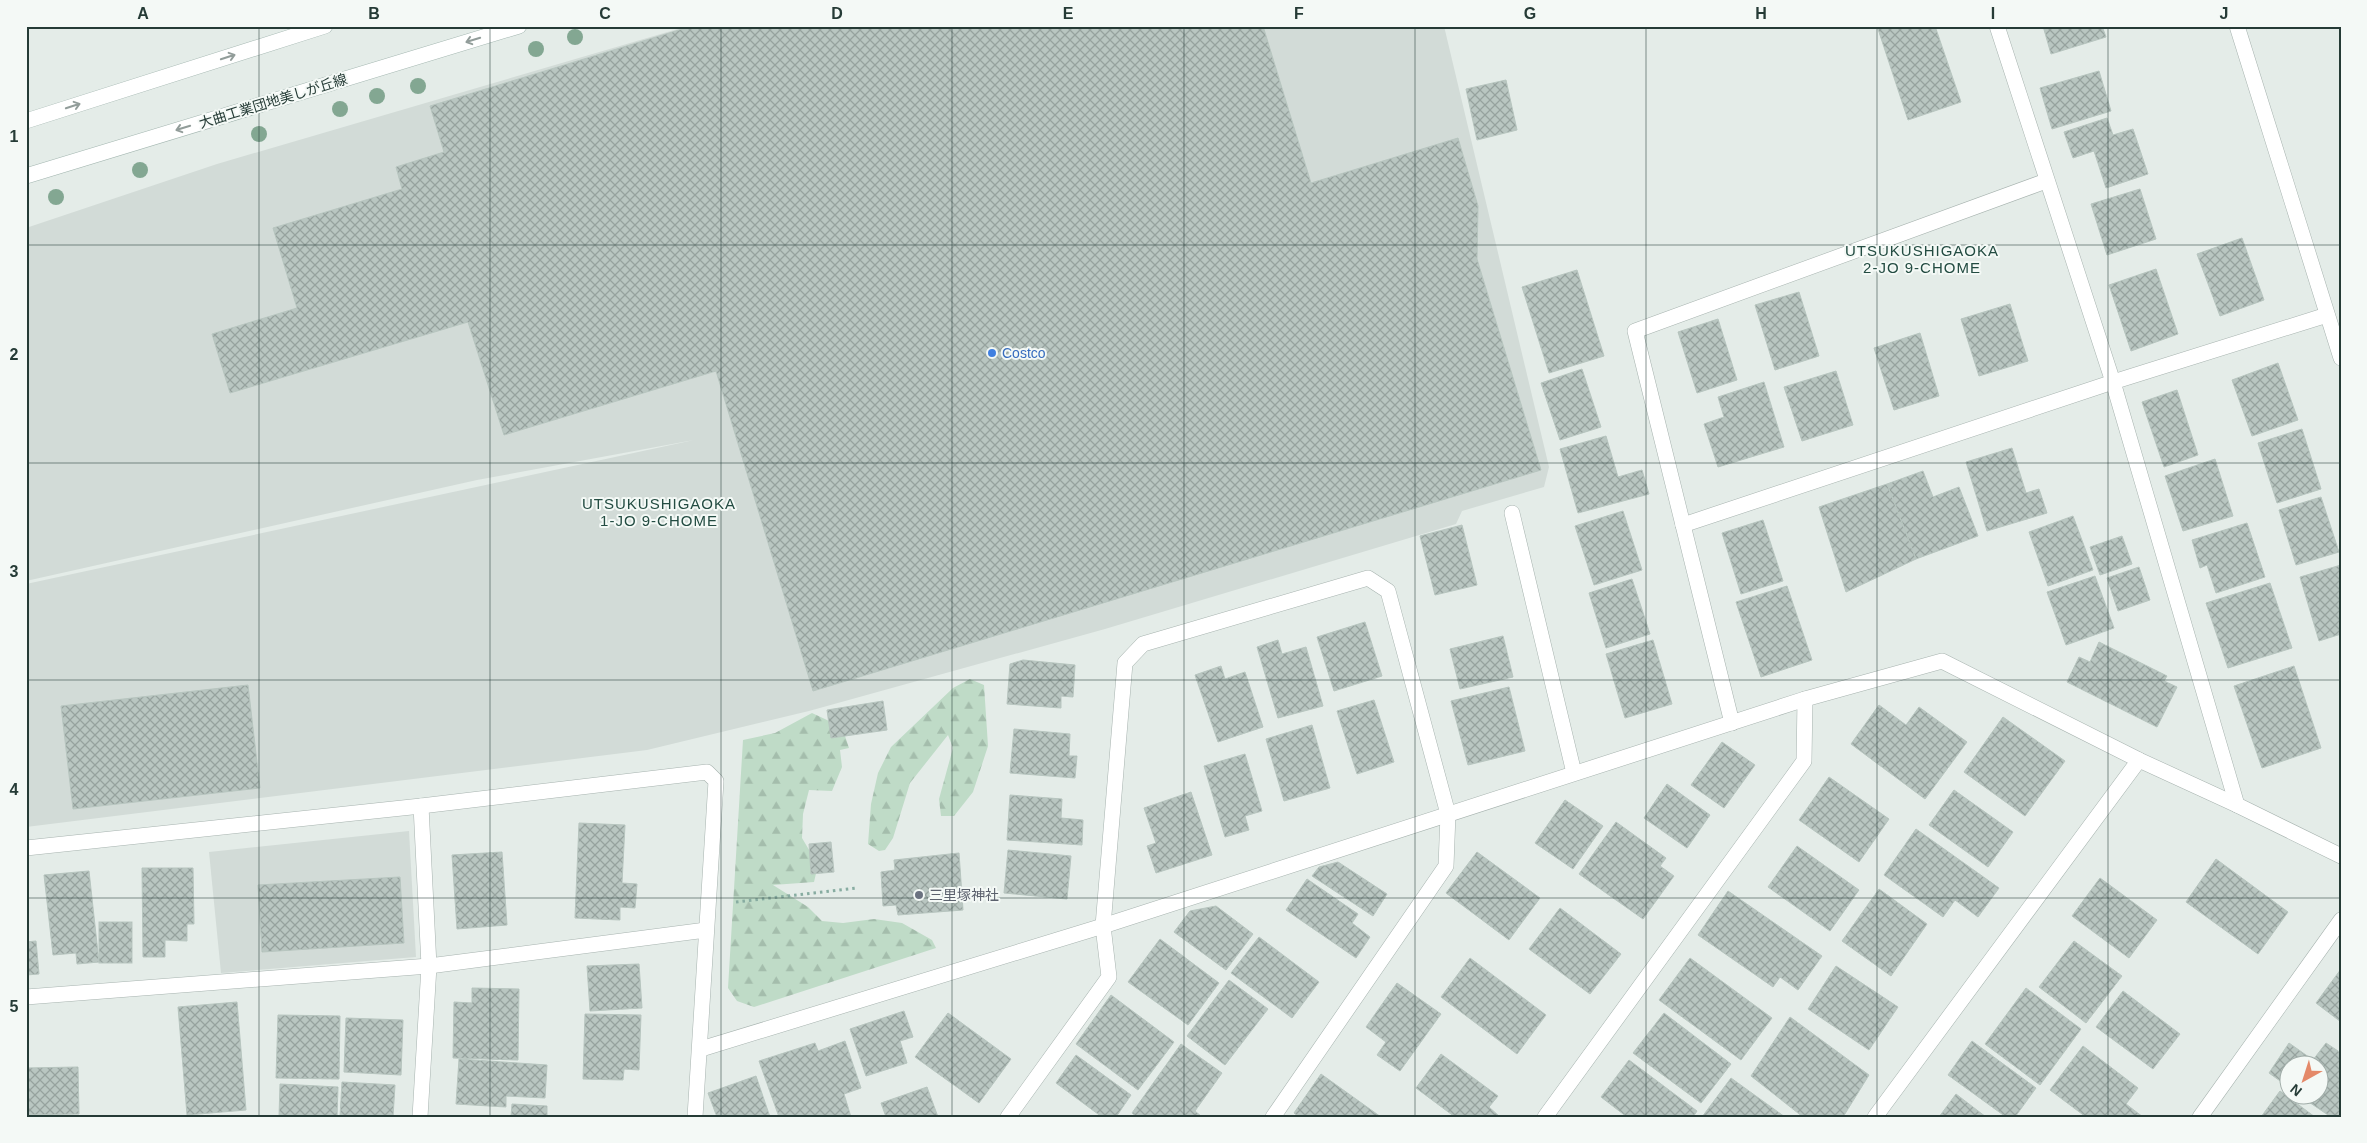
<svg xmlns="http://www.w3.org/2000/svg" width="2367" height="1143" viewBox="0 0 2367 1143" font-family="Helvetica,'Noto Sans JP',sans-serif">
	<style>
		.built { fill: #d2dbd7 }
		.forest { fill: url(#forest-firs) }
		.building { fill: url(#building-cross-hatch); stroke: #b7c5bf }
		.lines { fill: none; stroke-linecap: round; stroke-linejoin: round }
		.street-casing { stroke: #a7b3af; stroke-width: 16 }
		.secondary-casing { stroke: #a3b6b0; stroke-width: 16 }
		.path { stroke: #87aca1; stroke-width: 3; stroke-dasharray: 2.5 4; stroke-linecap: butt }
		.street { stroke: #fff; stroke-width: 15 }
		.secondary { stroke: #fff; stroke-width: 15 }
		.tree { fill: #83a792 }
		.oneway { stroke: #929d9a }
		.grid { fill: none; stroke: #253b36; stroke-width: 1; stroke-opacity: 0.55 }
		.shop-dot { fill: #3f7fe0; stroke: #f4f9f6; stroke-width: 2 }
		.worship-dot { fill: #6b7280; stroke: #f4f9f6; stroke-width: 2 }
		.labels { text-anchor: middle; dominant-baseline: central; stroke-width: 4; stroke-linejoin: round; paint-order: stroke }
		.street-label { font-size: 14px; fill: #253b36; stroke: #f4f9f6 }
		.shop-label { font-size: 14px; fill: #366cbe; stroke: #f4f9f6; text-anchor: start }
		.worship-label { font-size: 14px; fill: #5b616d; stroke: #f4f9f6; text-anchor: start }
		.neighbourhood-label { font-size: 15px; letter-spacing: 1px; fill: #234c42; stroke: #f4f9f6 }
		.neatline { fill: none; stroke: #253b36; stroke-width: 2 }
		.grid-label { font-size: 16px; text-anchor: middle; font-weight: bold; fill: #253b36 }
	</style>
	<defs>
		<pattern id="forest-firs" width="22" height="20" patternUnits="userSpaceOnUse" patternTransform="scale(1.25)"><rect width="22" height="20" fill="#bfdbc7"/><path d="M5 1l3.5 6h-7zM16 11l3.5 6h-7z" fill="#a4bdac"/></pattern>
		<pattern id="building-cross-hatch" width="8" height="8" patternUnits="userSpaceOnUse" patternTransform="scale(1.25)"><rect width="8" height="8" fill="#b9c6c1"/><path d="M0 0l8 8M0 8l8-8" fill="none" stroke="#96a29e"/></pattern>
	</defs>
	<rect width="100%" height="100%" fill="#e4ece8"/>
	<g class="built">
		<polygon points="688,26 1444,26 1549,467 1544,487 1462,511 1456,524 1105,629 809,711 647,750 26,827 26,584 694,440 477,480 26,581 26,228 217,164"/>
		<polygon points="409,831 416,957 221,973 209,852"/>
	</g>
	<g class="forest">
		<polygon points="970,679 984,685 988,746 973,792 954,816 941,816 939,799 953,748 948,735 910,783 893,838 885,850 879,851 868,844 871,804 878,773 891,747 953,688"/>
		<polygon points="812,713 842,727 849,748 840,750 842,767 832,791 809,790 803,814 802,838 818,865 814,882 773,885 808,907 822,921 843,923 874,919 902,923 932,940 936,948 754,1007 737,1001 728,988 743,740 775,733"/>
	</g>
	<g class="building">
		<polygon points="692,26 1263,26 1311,183 1458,138 1478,206 1477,259 1541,470 813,691 716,371 504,435 468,322 230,393 212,334 297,308 273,228 402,189 396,167 444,152 430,106"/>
		<polygon points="1877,26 1935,26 1961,102 1908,120"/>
		<polygon points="2043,26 2102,26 2106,37 2051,54"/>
		<polygon points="2099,71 2111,111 2052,129 2040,88"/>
		<polygon points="1506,80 1517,130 1477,140 1466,89"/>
		<polygon points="2107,118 2113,135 2133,129 2148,174 2106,188 2094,151 2073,158 2064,132"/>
		<polygon points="2140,189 2156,239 2107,255 2091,204"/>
		<polygon points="2242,238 2264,300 2220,316 2197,254"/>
		<polygon points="2156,269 2178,334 2131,351 2109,285"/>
		<polygon points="1577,270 1604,356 1549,373 1522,287"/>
		<polygon points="1799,292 1819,356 1775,370 1755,305"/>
		<polygon points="2010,304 2028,361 1979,376 1961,319"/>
		<polygon points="1718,319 1737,380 1697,393 1678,332"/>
		<polygon points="1920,333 1939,396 1894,410 1874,348"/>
		<polygon points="2278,363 2298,420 2252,436 2232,380"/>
		<polygon points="1582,369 1601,427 1560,440 1541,383"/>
		<polygon points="1836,371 1853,425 1802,441 1784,387"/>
		<polygon points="1764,382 1784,447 1718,467 1704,424 1724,417 1718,397"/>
		<polygon points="2177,390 2198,455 2164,467 2142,402"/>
		<polygon points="2302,429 2321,489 2277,503 2258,443"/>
		<polygon points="1606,436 1618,477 1642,470 1649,494 1578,513 1560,449"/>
		<polygon points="2012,448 2026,493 2039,489 2047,513 1987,531 1966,462"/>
		<polygon points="2215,459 2233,516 2183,531 2165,476"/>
		<polygon points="1923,471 1933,497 1959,487 1978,536 1916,559 1887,484"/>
		<polygon points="1887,484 1916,559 1846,592 1819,507"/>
		<polygon points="2321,497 2339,552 2296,565 2279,510"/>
		<polygon points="1623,511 1642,570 1594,585 1575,526"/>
		<polygon points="2073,516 2093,570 2048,586 2029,532"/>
		<polygon points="1763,520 1783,581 1741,594 1722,533"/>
		<polygon points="2247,523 2265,577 2216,593 2207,565 2200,568 2192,540"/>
		<polygon points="1462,525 1477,585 1435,595 1420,536"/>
		<polygon points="2122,536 2132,564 2100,575 2090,547"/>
		<polygon points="2341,565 2341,634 2319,641 2300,577"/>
		<polygon points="2139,567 2150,600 2118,611 2107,578"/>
		<polygon points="2095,576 2114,628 2066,645 2047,592"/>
		<polygon points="1632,579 1650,634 1606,648 1589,593"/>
		<polygon points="2270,583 2292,648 2228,668 2206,603"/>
		<polygon points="1787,586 1812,660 1761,677 1736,602"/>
		<polygon points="1365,622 1382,676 1334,691 1317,637"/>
		<polygon points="1503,636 1513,677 1460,689 1450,649"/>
		<polygon points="1278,640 1282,654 1306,647 1323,706 1278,718 1257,647"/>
		<polygon points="1653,640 1672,704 1625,718 1606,654"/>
		<polygon points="2099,642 2167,676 2164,681 2177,687 2157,727 2067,682 2079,657 2090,662"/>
		<polygon points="1023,660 1075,665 1073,697 1061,696 1061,708 1007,704 1010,664"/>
		<polygon points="1221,666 1225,679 1245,672 1263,727 1218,742 1195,675"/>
		<polygon points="2294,666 2321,748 2262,768 2234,686"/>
		<polygon points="248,685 260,788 73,809 61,706"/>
		<polygon points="1509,687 1525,751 1468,765 1451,701"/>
		<polygon points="1374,700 1394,762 1357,774 1337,711"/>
		<polygon points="883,701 887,730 831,738 827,710"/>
		<polygon points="1879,705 1906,725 1919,707 1967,742 1925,799 1851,744"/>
		<polygon points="2003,717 2065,761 2025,816 1964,772"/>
		<polygon points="1312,725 1330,788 1284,801 1266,739"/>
		<polygon points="1014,729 1070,734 1069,756 1077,756 1075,778 1010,773"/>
		<polygon points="1722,742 1755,765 1724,808 1691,785"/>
		<polygon points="1245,754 1262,811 1245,816 1249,830 1225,837 1204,766"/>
		<polygon points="1829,777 1889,819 1859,862 1799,820"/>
		<polygon points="1667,784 1710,815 1687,848 1644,818"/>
		<polygon points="1954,790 2013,832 1988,867 1929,825"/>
		<polygon points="1191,792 1212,855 1156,873 1147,846 1156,843 1144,808"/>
		<polygon points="1010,795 1062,799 1061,818 1083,820 1082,845 1007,840"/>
		<polygon points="1565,800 1603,826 1573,869 1535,843"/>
		<polygon points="1616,822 1666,858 1660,866 1674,876 1643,919 1579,874"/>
		<polygon points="579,823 625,825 622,883 637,884 635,908 620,907 620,920 575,918"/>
		<polygon points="1916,829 1999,888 1978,917 1955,900 1943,917 1884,875"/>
		<polygon points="831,842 834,872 811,874 809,844"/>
		<polygon points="1797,846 1859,890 1830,931 1768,887"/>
		<polygon points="1008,850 1071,856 1067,899 1004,893"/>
		<polygon points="502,852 507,925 457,929 452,855"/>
		<polygon points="1477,852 1540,898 1509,940 1446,893"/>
		<polygon points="959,853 963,910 898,915 896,905 883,906 881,872 895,870 894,860"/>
		<polygon points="2216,859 2288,912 2258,954 2186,902"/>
		<polygon points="1338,862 1387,894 1373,916 1312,876 1319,867"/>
		<polygon points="142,868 193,868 194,924 187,924 187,941 165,940 165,957 143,957"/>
		<polygon points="89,871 99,962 77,964 76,953 53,955 44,875"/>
		<polygon points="400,877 404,943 262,952 258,885"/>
		<polygon points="2100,878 2157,920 2129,958 2072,916"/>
		<polygon points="1307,879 1358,914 1352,923 1370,937 1356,958 1286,910"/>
		<polygon points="1879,889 1927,924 1891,976 1842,941"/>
		<polygon points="1728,891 1822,956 1798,990 1780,977 1773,987 1698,935"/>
		<polygon points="1216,906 1253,934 1226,970 1174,932 1190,911"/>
		<polygon points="1560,908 1621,954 1590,994 1529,949"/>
		<rect x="99" y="922" width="33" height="41"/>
		<polygon points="1259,937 1319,982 1292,1018 1231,973"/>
		<polygon points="1160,939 1219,983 1188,1025 1128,982"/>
		<polygon points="36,941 39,974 26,975 26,942"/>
		<polygon points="2074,941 2122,976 2086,1023 2039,987"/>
		<polygon points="1470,958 1546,1015 1517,1054 1441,997"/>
		<polygon points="1690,958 1772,1018 1741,1060 1659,1000"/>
		<polygon points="639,964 642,1008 590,1011 587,966"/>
		<polygon points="1836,966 1898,1007 1869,1050 1808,1009"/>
		<polygon points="2341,969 2341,1022 2316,1003"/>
		<polygon points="1229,980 1268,1009 1225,1065 1187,1036"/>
		<polygon points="1397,983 1441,1014 1400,1071 1377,1055 1386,1042 1366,1027"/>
		<polygon points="472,988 519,989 518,1060 453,1058 454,1002 472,1003"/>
		<polygon points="2026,988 2081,1029 2040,1085 1985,1044"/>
		<polygon points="2123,991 2180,1034 2153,1069 2096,1027"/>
		<polygon points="1111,995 1174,1042 1138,1090 1076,1044"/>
		<polygon points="237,1002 246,1110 187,1115 178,1007"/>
		<polygon points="904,1011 913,1037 900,1041 907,1063 866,1076 850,1029"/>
		<polygon points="948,1013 1011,1059 979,1103 915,1057"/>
		<polygon points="1664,1013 1731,1064 1701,1103 1633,1053"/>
		<polygon points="585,1014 641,1015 639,1070 624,1069 623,1080 583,1079"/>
		<polygon points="278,1015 340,1016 339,1079 276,1078"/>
		<polygon points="1790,1017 1869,1075 1843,1117 1803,1117 1751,1076"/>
		<polygon points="346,1018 403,1020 401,1075 344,1072"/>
		<polygon points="845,1041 861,1088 844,1094 851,1117 779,1117 759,1061 815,1043 818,1051"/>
		<polygon points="1972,1041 2036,1088 2015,1117 2006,1117 1948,1075"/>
		<polygon points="2289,1043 2313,1060 2326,1043 2341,1053 2341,1117 2331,1117 2300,1096 2320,1096 2320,1066 2290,1066 2290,1088 2269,1073"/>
		<polygon points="1181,1044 1222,1073 1195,1111 1202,1117 1137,1117 1132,1113"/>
		<polygon points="2083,1046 2138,1088 2126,1104 2143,1117 2086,1117 2050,1090"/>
		<polygon points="1441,1054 1498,1096 1489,1107 1500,1117 1455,1117 1416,1088"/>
		<polygon points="1076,1055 1131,1095 1116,1117 1102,1117 1056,1083"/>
		<polygon points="459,1059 547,1065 545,1098 506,1096 506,1107 456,1104"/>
		<polygon points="1629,1060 1697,1111 1693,1117 1627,1117 1601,1097"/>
		<polygon points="78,1067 79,1114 26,1115 26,1068"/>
		<polygon points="1321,1074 1381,1117 1299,1117 1294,1113"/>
		<polygon points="756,1076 770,1117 717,1117 708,1093"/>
		<polygon points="1731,1078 1785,1117 1702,1117"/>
		<polygon points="342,1082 395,1085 393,1117 340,1117"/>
		<polygon points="280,1084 338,1087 337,1117 279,1117"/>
		<polygon points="927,1087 938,1117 886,1117 881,1103"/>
		<polygon points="2280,1091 2315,1117 2261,1117"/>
		<polygon points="1956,1094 1986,1117 1939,1117"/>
		<polygon points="512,1104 547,1106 547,1117 511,1117"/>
	</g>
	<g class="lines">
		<g class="street-casing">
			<g id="street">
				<polyline points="1997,26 2113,382 2237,805"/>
				<polyline points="2237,26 2341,358"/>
				<polyline points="1512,513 1574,773"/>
				<polyline points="1683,525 2113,382 2327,315"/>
				<polyline points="1732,723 1635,331 2046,181"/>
				<polyline points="26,848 421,806 707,772 716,781 695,1117"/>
				<polyline points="26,997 429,966 706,930"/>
				<polyline points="701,1049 1103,926 1805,699 1942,661 2139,760 2237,805 2341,856"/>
				<polyline points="420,1117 429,966 421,806"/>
				<polyline points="1008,1117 1109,977 1103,926 1125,663 1143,644 1368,578 1388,591 1448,814 1446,866 1273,1117"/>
				<polyline points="1545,1117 1804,761 1805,699"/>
				<polyline points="1875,1117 2139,760"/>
				<polyline points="2200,1117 2341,920"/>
			</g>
		</g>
		<g class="secondary-casing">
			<g id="secondary">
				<polyline points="26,121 325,26"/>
				<polyline points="26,176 519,26"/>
			</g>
		</g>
		<polyline class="path" points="736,902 857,888"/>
		<use href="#street" class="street"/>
		<use href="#secondary" class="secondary"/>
	</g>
	<g class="tree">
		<circle cx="575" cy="37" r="8"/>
		<circle cx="536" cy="49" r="8"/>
		<circle cx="418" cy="86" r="8"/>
		<circle cx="377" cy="96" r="8"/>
		<circle cx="340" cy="109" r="8"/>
		<circle cx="259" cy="134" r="8"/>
		<circle cx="140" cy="170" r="8"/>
		<circle cx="56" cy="197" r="8"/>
	</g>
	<defs><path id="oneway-shaft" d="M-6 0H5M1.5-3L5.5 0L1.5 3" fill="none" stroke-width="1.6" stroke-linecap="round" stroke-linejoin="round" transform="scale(1.25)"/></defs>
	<g class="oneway">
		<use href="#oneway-shaft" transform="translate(473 40) rotate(163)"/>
		<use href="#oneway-shaft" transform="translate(228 57) rotate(-18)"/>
		<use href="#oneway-shaft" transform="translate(73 106) rotate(-18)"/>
		<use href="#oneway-shaft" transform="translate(183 128) rotate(163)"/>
	</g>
	<path class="grid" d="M259 26V1117M490 26V1117M721 26V1117M952 26V1117M1184 26V1117M1415 26V1117M1646 26V1117M1877 26V1117M2108 26V1117M26 245H2341M26 463H2341M26 680H2341M26 898H2341"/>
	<circle class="shop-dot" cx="992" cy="353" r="5"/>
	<circle class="worship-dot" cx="919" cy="895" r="5"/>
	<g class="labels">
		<g class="street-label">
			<text transform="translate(273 101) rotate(-17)">大曲工業団地美しが丘線</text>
		</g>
		<g class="shop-label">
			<text x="1002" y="353">Costco</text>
		</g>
		<g class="worship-label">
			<text x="929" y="895">三里塚神社</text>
		</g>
		<g class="neighbourhood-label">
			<text x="1922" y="250">UTSUKUSHIGAOKA<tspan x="1922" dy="17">2-JO 9-CHOME</tspan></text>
			<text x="659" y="503">UTSUKUSHIGAOKA<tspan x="659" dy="17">1-JO 9-CHOME</tspan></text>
		</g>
	</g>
	<rect width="2367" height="1143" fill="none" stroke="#f4f9f6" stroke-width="55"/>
	<g transform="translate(2304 1080) rotate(219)"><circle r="24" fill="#f4f9f6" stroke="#a1ada9"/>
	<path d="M0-4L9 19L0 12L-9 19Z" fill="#e48969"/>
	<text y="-8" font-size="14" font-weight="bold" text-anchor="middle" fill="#253b36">N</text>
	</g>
	<rect x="28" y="28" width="2312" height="1088" class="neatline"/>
	<g class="grid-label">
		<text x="143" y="19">A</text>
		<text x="374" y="19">B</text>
		<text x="605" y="19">C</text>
		<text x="837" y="19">D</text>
		<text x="1068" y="19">E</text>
		<text x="1299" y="19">F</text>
		<text x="1530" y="19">G</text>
		<text x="1761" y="19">H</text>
		<text x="1993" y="19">I</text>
		<text x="2224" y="19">J</text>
		<text x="14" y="142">1</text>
		<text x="14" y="360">2</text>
		<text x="14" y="577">3</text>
		<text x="14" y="795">4</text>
		<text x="14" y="1012">5</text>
	</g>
</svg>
